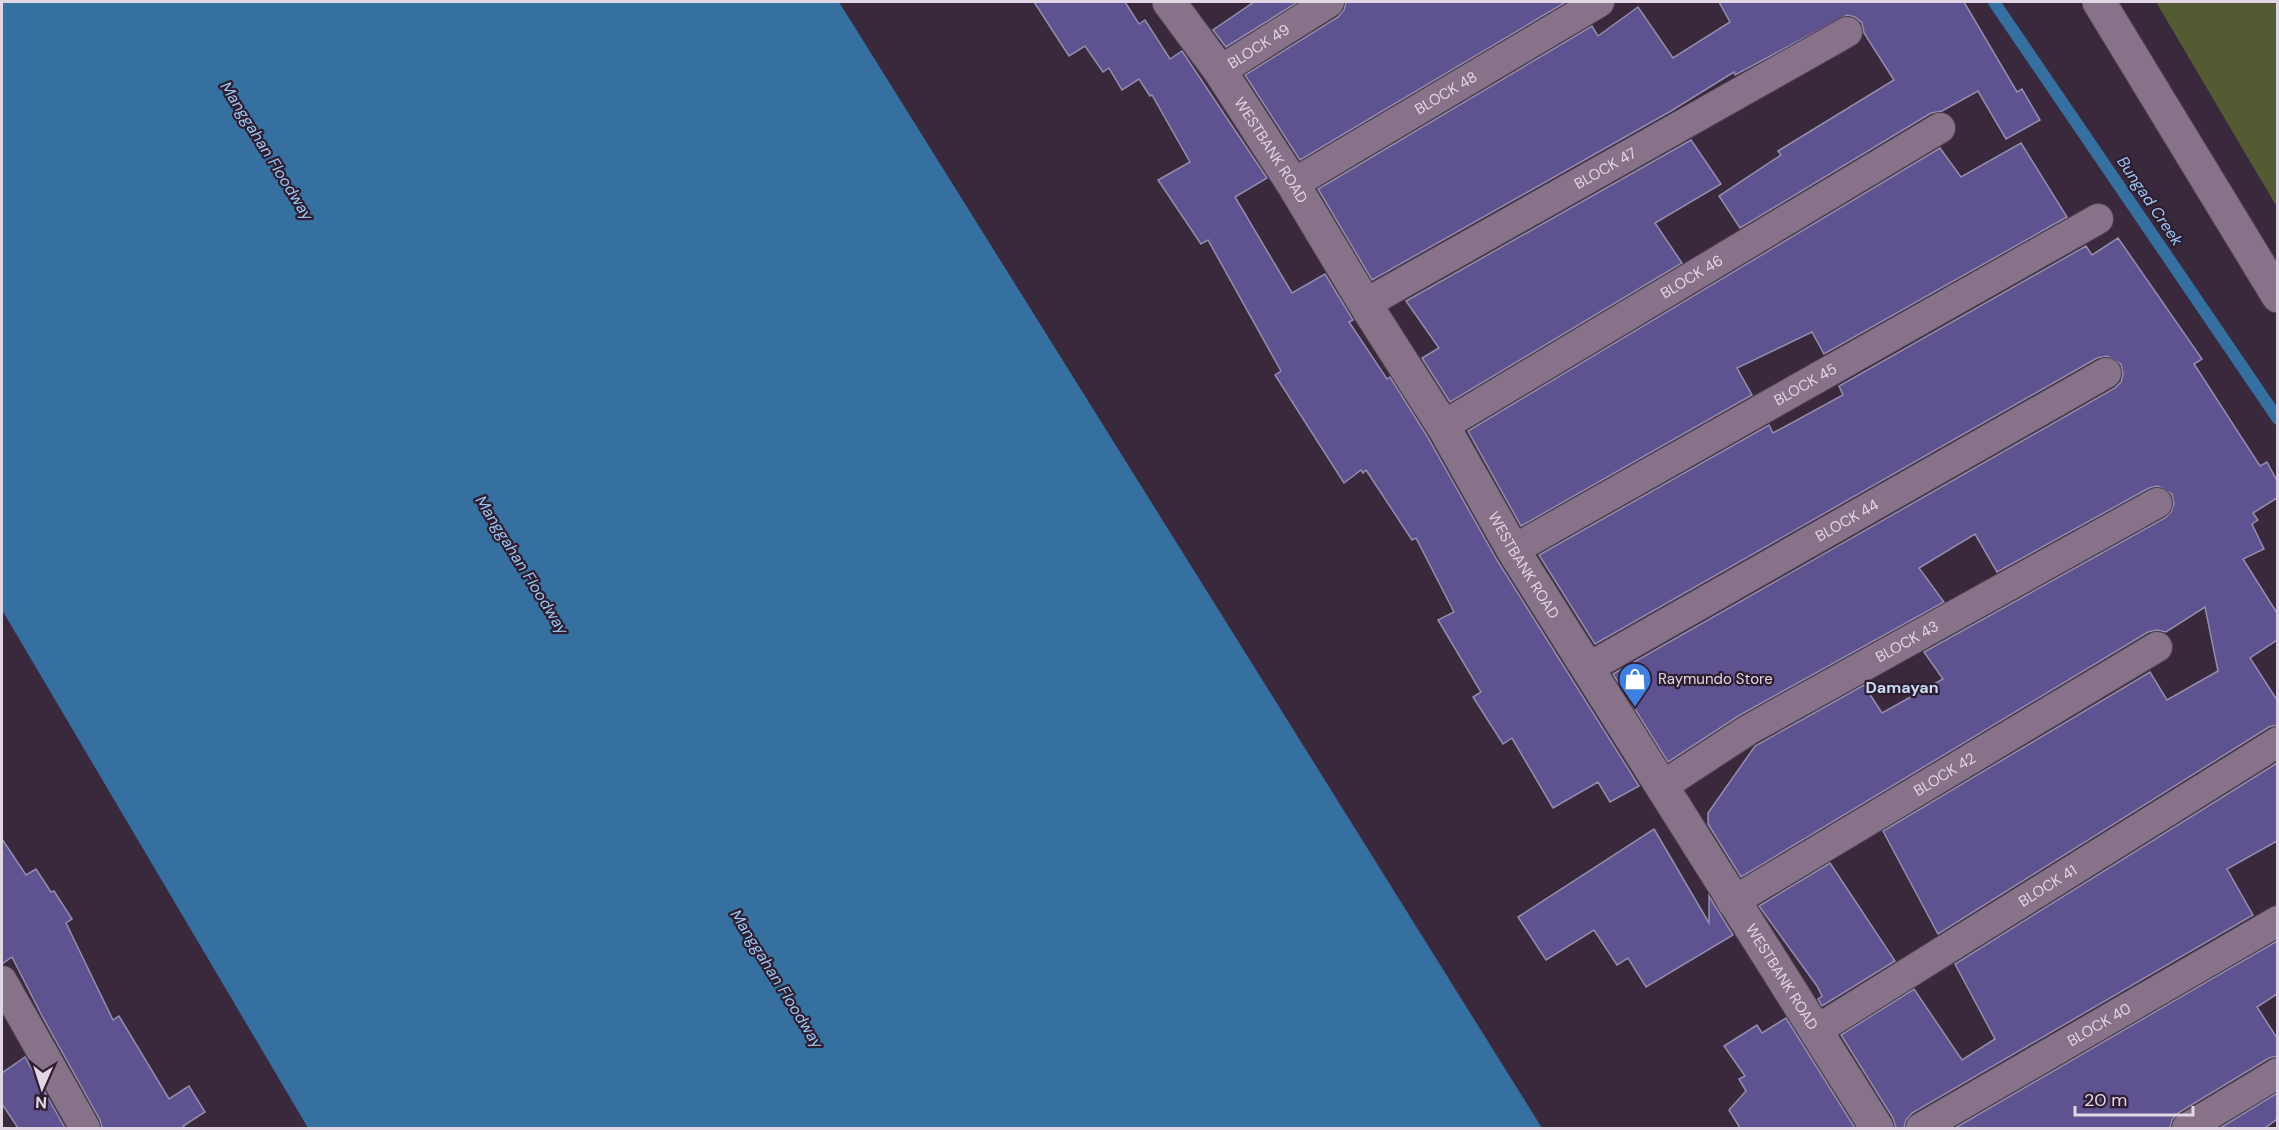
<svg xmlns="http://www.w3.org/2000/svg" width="2279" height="1130" viewBox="0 0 2279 1130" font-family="'DM Sans',sans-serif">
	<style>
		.green { fill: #545b32 }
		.water { fill: #3570a1 }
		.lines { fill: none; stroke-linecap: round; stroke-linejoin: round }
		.stream { stroke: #3570a1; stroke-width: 12 }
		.building { fill: #5f5290; stroke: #938eac; stroke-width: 1.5 }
		.minor-casing { stroke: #534355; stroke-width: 32 }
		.tertiary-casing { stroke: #534355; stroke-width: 35 }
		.minor { stroke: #87728a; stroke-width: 30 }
		.tertiary { stroke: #87728a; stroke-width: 33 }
		.labels { text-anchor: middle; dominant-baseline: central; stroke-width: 4.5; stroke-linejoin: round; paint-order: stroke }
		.street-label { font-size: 15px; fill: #e1d6e3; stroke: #2f1e32 }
		.poi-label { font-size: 15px; fill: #e1d6e3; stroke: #2f1e32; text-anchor: start }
		.water-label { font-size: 16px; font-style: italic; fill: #9ac8f2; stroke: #2f1e32 }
		.neighbourhood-label { font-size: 16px; font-weight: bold; fill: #c8dcf4; stroke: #2f1e32 }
	</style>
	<rect width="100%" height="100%" fill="#3a283d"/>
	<polygon class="green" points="2156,2 2277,2 2277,207"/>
	<polygon class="water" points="2,2 839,2 1542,1128 308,1128 2,610"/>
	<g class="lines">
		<polyline class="stream" points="1994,2 2278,419"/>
	</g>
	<g class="building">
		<polygon points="1034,2 1125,2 1139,24 1145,20 1170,59 1182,51 1267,178 1235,197 1292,293 1325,274 1353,320 1349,322 1387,379 1390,377 1427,436 1497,560 1639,786 1610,802 1598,782 1553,808 1512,738 1503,744 1473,697 1481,692 1438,620 1454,612 1416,538 1412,540 1366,470 1363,473 1361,470 1344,483 1275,375 1281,371 1208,240 1201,244 1158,180 1190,162 1152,95 1150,96 1139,79 1122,90 1109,68 1103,72 1085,46 1069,56"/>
		<polygon points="1254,2 1298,2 1226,47 1213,30"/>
		<polygon points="1346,2 1566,2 1300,160 1245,75 1338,17 1344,10"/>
		<polygon points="1719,2 1964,2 2017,92 2022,89 2040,120 2006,139 1978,91 1942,111 1931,113 1740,228 1719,196 1781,155 1778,151 1894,80 1864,33 1862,23 1855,17 1847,15 1735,75 1734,72 1671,111 1372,280 1318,189 1592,26 1598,36 1638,7 1673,58 1730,22"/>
		<polygon points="1691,140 1721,184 1655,223 1682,263 1450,402 1422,358 1439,348 1406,301"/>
		<polygon points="2021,143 2067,217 1824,354 1812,332 1737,368 1752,395 1521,526 1468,431 1940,148 1961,177"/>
		<polygon points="2118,238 2202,359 2194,364 2260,466 2267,462 2277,481 2277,498 2253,513 2258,520 2252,524 2264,549 2243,559 2277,613 2277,640 2250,658 2277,700 2277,725 2269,727 1938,934 1883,831 2150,672 2167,700 2218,671 2205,607 2166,632 2157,630 2148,632 1741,877 1708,824 1708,813 1755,746 1864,685 1882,713 1943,679 1924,652 2165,518 2171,512 2174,504 2172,494 2158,486 2149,488 1997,572 1975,534 1919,568 1944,602 1740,715 1668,762 1613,674 2115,388 2121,382 2123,374 2121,364 2107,356 2097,358 1595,644 1539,555 1769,425 1773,433 1843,395 1839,386 2086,246 2092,255"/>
		<polygon points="2277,763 2277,841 2227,869 2253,915 1912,1113 1906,1120 1904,1128 1896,1128 1893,1118 1841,1035 1914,989 1962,1060 1995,1039 1955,964"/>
		<polygon points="1654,829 1709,923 1709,896 1733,935 1646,987 1628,958 1617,965 1594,930 1546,960 1518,917"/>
		<polygon points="2,839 26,875 36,869 51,892 54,891 72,919 66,923 113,1020 119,1016 169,1099 189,1086 205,1112 183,1126 185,1128 102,1128 100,1120 42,1016 12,957 2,964"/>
		<polygon points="1830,863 1895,961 1822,1006 1818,999 1822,996 1817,986 1759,906"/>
		<polygon points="2277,941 2277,994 2257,1007 2277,1038 2277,1056 2269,1058 2178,1113 2172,1120 2170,1128 1955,1128"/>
		<polygon points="1786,1018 1855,1128 1740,1128 1729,1110 1746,1091 1739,1079 1745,1076 1724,1046 1757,1025 1762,1033"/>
		<polygon points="25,1057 65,1128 18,1128 2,1104 2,1073"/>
		<polygon points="2277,1093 2277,1119 2265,1128 2220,1128"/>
	</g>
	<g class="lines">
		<g class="minor-casing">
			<g id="minor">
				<path id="s1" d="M1220 71 1329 2"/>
				<path id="s2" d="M1293 184 1599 2"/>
				<path id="s3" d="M1365 304 1847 32"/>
				<path id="s4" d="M1443 426 1940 128"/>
				<path id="s5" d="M1513 550 2098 219"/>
				<path id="s6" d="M1588 668 2106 373"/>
				<path id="s7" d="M1661 787 1748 730 2157 503"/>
				<path id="s8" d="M1732 902 2157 647"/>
				<polyline points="2,981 85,1128"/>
				<path id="s9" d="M1817 1030 2278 742"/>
				<path id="s10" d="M1921 1128 2278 921"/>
				<polyline points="2187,1128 2278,1073"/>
			</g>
		</g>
		<g class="tertiary-casing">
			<g id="tertiary">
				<path id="s11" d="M1169 2 1220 71 1293 184 1365 304 1443 426 1513 550 1877 1128"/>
				<polyline points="2099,2 2278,296"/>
			</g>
		</g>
		<use href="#minor" class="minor"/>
		<use href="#tertiary" class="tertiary"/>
	</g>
	<defs>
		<g id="shop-pin" transform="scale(1.725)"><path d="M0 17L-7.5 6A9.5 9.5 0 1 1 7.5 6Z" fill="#3f7fe0" stroke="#2f1e32"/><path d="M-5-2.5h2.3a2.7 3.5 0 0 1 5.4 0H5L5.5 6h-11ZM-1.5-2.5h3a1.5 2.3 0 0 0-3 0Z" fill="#fff"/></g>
	</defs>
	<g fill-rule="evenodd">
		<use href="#shop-pin" x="1635" y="679"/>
	</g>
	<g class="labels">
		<g class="street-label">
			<text stroke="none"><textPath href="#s1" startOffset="46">BLOCK 49</textPath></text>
			<text stroke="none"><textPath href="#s2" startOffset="178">BLOCK 48</textPath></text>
			<text stroke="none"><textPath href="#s11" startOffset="180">WESTBANK ROAD</textPath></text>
			<text stroke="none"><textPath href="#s3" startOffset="276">BLOCK 47</textPath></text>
			<text stroke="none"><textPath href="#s4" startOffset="290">BLOCK 46</textPath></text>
			<text stroke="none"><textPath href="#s5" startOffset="336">BLOCK 45</textPath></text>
			<text stroke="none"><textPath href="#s6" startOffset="298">BLOCK 44</textPath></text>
			<text stroke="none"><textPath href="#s11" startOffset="666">WESTBANK ROAD</textPath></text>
			<text stroke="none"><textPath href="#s7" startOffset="286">BLOCK 43</textPath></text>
			<text stroke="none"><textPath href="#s8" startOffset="248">BLOCK 42</textPath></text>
			<text stroke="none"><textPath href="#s9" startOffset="272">BLOCK 41</textPath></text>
			<text stroke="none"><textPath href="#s11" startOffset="1152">WESTBANK ROAD</textPath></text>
			<text stroke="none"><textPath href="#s10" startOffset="206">BLOCK 40</textPath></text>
		</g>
		<g class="poi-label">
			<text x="1658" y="679">Raymundo Store</text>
		</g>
		<g class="water-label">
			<text transform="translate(267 151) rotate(58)">Manggahan Floodway</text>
			<text transform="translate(2150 201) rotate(56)">Bungad Creek</text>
			<text transform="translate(522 565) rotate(58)">Manggahan Floodway</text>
			<text transform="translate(777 979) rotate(58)">Manggahan Floodway</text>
		</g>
		<g class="neighbourhood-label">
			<text x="1902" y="687">Damayan</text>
		</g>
	</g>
	<rect width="2279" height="1130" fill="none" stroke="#e1d6e3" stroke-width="6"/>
	<g transform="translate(42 1088) rotate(183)" stroke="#2f1e32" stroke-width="4.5" paint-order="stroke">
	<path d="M0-4.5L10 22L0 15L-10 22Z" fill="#e1d6e3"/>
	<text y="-9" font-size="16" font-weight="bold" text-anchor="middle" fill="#e1d6e3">N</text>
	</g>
	<path d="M2075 1106v9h118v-9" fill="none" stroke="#e1d6e3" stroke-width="3"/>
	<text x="2084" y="1106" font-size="18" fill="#e1d6e3" stroke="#2f1e32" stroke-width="4.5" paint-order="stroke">20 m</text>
</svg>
